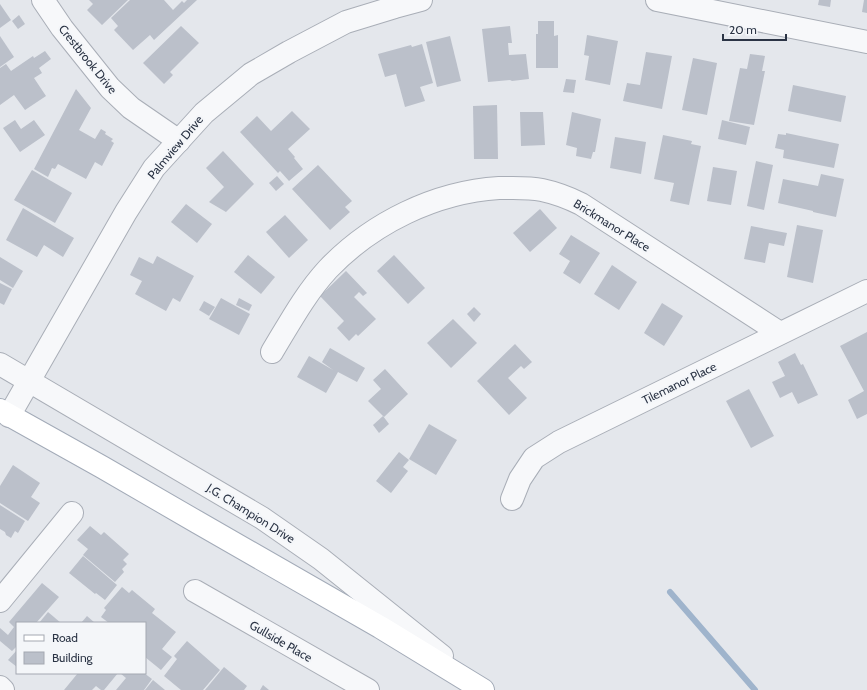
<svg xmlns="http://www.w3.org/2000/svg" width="867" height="690" viewBox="0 0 867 690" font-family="Cabin,sans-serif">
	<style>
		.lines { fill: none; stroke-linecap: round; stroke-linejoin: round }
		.stream { stroke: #9fb4cc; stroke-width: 6 }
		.building { fill: #bbc0ca }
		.minor-casing { stroke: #a9aeb7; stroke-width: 24 }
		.major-casing { stroke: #a3abb8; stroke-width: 24 }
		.minor { stroke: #f7f8fa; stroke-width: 22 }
		.major { stroke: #fff; stroke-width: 22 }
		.labels { text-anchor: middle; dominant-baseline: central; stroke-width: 4; stroke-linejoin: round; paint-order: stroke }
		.street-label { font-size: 12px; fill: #2b3445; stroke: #f4f6f9 }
	</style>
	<rect width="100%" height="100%" fill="#e4e7ec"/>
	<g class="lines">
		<polyline class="stream" points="670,592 755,690"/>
	</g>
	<g class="building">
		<polygon points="89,0 128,0 102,25 87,10 93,4"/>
		<polygon points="130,0 164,0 173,10 182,1 184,3 187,0 197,0 154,40 150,35 133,50 114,30 118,26 111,18"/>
		<polygon points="819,0 831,0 830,7 818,5"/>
		<polygon points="864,0 867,0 867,13 862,12"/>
		<polygon points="0,4 11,20 0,28"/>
		<polygon points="19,15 25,24 18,29 12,21"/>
		<polygon points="538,21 554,21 554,36 558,35 558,68 536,68 536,34 538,34"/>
		<polygon points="181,26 199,43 170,72 173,75 164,84 143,63"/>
		<polygon points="510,26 512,43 508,43 509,55 526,54 529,79 512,81 510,80 488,82 482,29"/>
		<polygon points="587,35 618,41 610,85 585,80 589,56 584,55"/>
		<polygon points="0,36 14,57 0,67"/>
		<polygon points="450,36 461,81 437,87 426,42"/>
		<polygon points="422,44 433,83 420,87 425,101 405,107 396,74 385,77 378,54 411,45 412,47"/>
		<polygon points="45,51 51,59 39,68 42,73 34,78 46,96 25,110 14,95 0,105 0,68 6,64 11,71 33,56 34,58"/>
		<polygon points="646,52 672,56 662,109 623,101 627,83 640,85"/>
		<polygon points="750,54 765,56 762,71 765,71 754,125 729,121 740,68 747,69"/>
		<polygon points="693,58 717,63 707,115 682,110"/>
		<polygon points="566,79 576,80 574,93 563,92"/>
		<polygon points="793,85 846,96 841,122 788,111"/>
		<polygon points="76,89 91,108 79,130 95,139 101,129 106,132 105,134 113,139 111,141 114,143 102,166 95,162 86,179 58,164 55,169 52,168 48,177 34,169"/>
		<polygon points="497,105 498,159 474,159 473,106"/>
		<polygon points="292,111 310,129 288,149 295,157 294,158 303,169 289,181 280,171 278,173 240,132 257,116 271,131"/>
		<polygon points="520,112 543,112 545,145 521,146"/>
		<polygon points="572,112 601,119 595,152 593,152 591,159 576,156 577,148 566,145"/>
		<polygon points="15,120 21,129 34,120 45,135 20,152 3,128"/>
		<polygon points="722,120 750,127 746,145 718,139"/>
		<polygon points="786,133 839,144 834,168 783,158 784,150 775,148 778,134 786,135"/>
		<polygon points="663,135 692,141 691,144 701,146 689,205 670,201 674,183 654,179"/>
		<polygon points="615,137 646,142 641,174 610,168"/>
		<polygon points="223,151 254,184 226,212 209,202 224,187 206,168"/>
		<polygon points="756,161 773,165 764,210 747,206"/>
		<polygon points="318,165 352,201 345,207 350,212 330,230 292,189"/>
		<polygon points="713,167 737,171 731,205 707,201"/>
		<polygon points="32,170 72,193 55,223 14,200"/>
		<polygon points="821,174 844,179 836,217 813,212 813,211 778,203 783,179 818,186"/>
		<polygon points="277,176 284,184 276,191 269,183"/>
		<polygon points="186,204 212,224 197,243 171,222"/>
		<polygon points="23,208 74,238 63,257 44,245 37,257 6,240"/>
		<polygon points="540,209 557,228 530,252 513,233"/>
		<polygon points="285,215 308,240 289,258 266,232"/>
		<polygon points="797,225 823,230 813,283 787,277"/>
		<polygon points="751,226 787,233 784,246 769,243 765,263 744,259"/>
		<polygon points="571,235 600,253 580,284 563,273 570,261 559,254"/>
		<polygon points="248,255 275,277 261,294 234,272"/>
		<polygon points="394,255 425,288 408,304 377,271"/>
		<polygon points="157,256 194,276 180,302 173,298 166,311 135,294 142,281 130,275 139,257 153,264"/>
		<polygon points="0,257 23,271 13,288 0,280"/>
		<polygon points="612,265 637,282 619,310 594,294"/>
		<polygon points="346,271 367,293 363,296 359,292 354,297 376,319 358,336 356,334 349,341 337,328 344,321 320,296"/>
		<polygon points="0,283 12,289 4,305 0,303"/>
		<polygon points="221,298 250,314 239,335 209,319"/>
		<polygon points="239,298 252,305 249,311 236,305"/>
		<polygon points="204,301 215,307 209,316 199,310"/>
		<polygon points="662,303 683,316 664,346 644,333"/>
		<polygon points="474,307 481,314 474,322 467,314"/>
		<polygon points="453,319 477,343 451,368 427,343"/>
		<polygon points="867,332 867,414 857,419 848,400 864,391 840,346"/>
		<polygon points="515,344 532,362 524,369 521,366 508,378 527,398 509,415 477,381"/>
		<polygon points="330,348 365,368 357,382 338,372 326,393 297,377 309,356 333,370 322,362"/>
		<polygon points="795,353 801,365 803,364 818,395 798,404 792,392 780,398 772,382 785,376 778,362"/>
		<polygon points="385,369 408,394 384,417 368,401 381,389 373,380"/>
		<polygon points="749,389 774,436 751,448 726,401"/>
		<polygon points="383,416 389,424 379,433 373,425"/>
		<polygon points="429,424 457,440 436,475 409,459"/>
		<polygon points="399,452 409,460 403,467 408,471 391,493 376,481"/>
		<polygon points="13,465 40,483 31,497 40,503 28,521 0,503 0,486"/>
		<polygon points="0,505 25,521 18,533 15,531 11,538 6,535 5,532 0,529"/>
		<polygon points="90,526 101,535 104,532 129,554 123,560 127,564 122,569 124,572 115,582 83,555 88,549 77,540"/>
		<polygon points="83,556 117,585 105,600 96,593 95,594 69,573"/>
		<polygon points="42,583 59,597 36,623 17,623 17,646 12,651 0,641 0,628 8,635 14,627 9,622"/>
		<polygon points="122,587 129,593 132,590 155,609 152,613 176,632 162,649 172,657 161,670 145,657 145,623 109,623 101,617 106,610 104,608"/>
		<polygon points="48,612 61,623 39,623"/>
		<polygon points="87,616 95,623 81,623"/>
		<polygon points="187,641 220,670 203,690 181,690 164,676 177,659 174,656"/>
		<polygon points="17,650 17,667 8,660"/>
		<polygon points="224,667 247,686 244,690 205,690"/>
		<polygon points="78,673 118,673 104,690 101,690 96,686 92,690 64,690"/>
		<polygon points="120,673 144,673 152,679 144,690 116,690 126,678"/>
		<polygon points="153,680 165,690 145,690"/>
		<polygon points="263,685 269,690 260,690"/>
	</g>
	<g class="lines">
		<g class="minor-casing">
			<g id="minor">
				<polyline points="43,0 62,28 110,88 131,108 179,141"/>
				<polyline points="657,0 867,42"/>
				<path d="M272 352C289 324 305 294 328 269 372 223 435 192 499 188 513 188 528 187 542 190 556 193 569 198 581 204L780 333"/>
				<polyline points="0,364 262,518 321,559 442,656"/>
				<polyline points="9,416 126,212 154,168 204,113 251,74 289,52 346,22 395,7 421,0"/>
				<polyline points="512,499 520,479 534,458 559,442 867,291"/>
				<polyline points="195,591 368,690"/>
				<polyline points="0,601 72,513"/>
				<polyline points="0,687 3,690"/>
			</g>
		</g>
		<g class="major-casing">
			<polyline id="major" points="0,410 102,467 197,522 380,627 483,690"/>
		</g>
		<use href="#minor" class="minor"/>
		<use href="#major" class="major"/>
	</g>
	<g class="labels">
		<g class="street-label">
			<text transform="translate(88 59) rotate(51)">Crestbrook Drive</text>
			<text transform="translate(175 147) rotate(-50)">Palmview Drive</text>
			<text transform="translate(612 225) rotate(32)">Brickmanor Place</text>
			<text transform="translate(679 383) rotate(-26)">Tilemanor Place</text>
			<text transform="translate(251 513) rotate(32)">J.G. Champion Drive</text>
			<text transform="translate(281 641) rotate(30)">Gullside Place</text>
		</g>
	</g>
	<rect x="16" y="622" width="130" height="52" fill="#f4f6f9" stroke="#a4a8b1"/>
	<rect x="24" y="635" width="20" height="6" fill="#ffffff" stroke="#a4a8b1"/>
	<text x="52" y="642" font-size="12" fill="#2b3445">Road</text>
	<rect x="24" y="652" width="20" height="12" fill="#bbc0ca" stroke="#a4a8b1"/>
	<text x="52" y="662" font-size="12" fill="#2b3445">Building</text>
	<path d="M723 34v6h63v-6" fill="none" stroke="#2b3445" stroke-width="2"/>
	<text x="729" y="34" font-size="12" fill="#2b3445" stroke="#f4f6f9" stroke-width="3" paint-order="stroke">20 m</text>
</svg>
